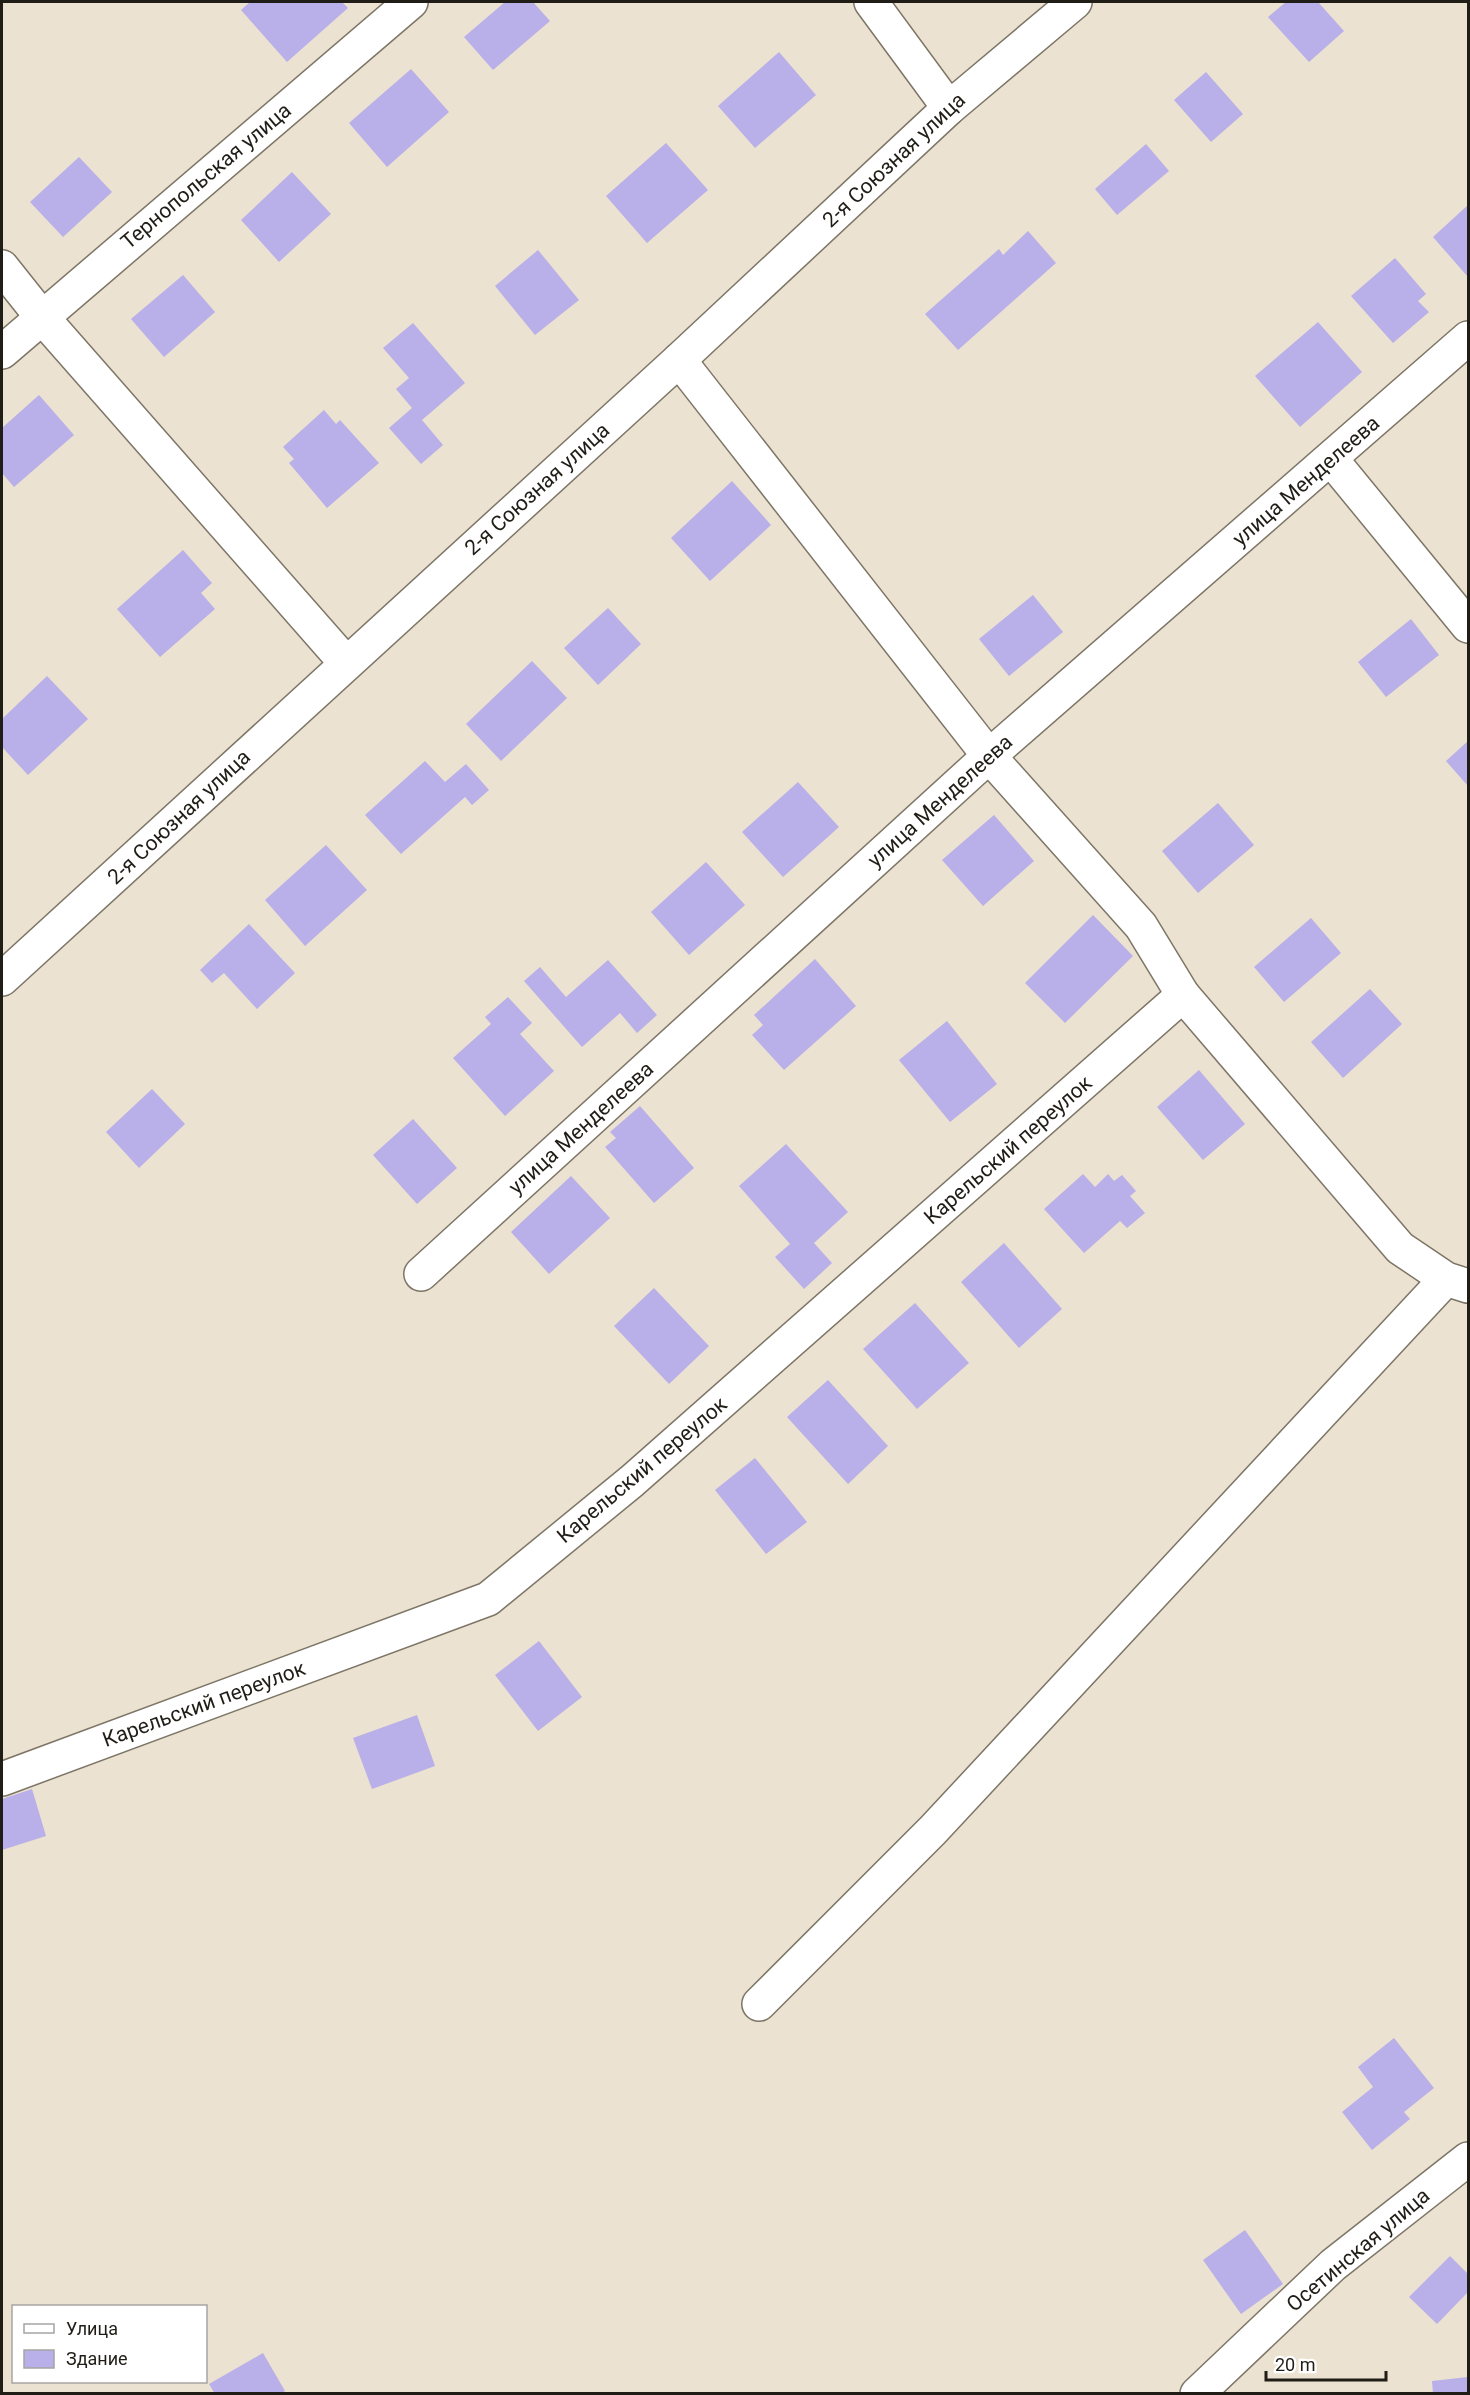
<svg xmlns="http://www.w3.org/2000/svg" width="1470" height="2395" viewBox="0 0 1470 2395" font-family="Roboto,sans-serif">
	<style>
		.building { fill: #b9afe9 }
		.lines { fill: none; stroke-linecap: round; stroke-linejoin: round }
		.minor-casing { stroke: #7d7566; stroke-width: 36 }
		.minor { stroke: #fff; stroke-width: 33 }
		.labels { text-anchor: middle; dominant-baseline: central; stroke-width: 4.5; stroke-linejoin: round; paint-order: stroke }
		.street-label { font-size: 21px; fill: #201d17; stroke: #fff }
	</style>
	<rect width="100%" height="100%" fill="#ebe2d1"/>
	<g class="building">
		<polygon points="250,2 342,2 348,8 287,62 241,10"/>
		<polygon points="505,2 533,2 550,21 493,70 464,37"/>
		<polygon points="1286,2 1318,2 1344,31 1309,62 1268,17"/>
		<polygon points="779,52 816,95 755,148 718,106"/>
		<polygon points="411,69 449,112 387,167 349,123"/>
		<polygon points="1206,72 1243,114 1211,142 1174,100"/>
		<polygon points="666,143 708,190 647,243 606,196"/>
		<polygon points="1146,144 1169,171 1117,215 1095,189"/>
		<polygon points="79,157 112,192 63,237 30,202"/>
		<polygon points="292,172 331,214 279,262 241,220"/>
		<polygon points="1468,205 1468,277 1433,237"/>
		<polygon points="1028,231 1056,263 958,350 925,314 999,249 1003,255"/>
		<polygon points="538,250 579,300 535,335 495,286"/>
		<polygon points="1395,258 1426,294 1418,301 1429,312 1393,343 1351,296"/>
		<polygon points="183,275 215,312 164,357 131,319"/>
		<polygon points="1318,322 1362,372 1300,427 1255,376"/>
		<polygon points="413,323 465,383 422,420 443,445 421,464 389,428 412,408 396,389 409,378 383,348"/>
		<polygon points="39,395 74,435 14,487 2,473 2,428"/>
		<polygon points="324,410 336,424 340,420 379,463 327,508 289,463 294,459 283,447"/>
		<polygon points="732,481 771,525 710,581 671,538"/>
		<polygon points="183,550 212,583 201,593 215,609 160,657 117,609"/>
		<polygon points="1033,595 1063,632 1009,676 979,639"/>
		<polygon points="608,608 641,644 598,685 564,648"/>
		<polygon points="1411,619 1439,655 1386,697 1358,662"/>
		<polygon points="532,661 567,698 501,761 466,724"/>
		<polygon points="47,676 88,719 28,775 2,747 2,719"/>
		<polygon points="1468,741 1468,786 1446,761"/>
		<polygon points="425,761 445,782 466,764 489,790 472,805 465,797 401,854 365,815"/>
		<polygon points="798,782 839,827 783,877 742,832"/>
		<polygon points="1218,803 1254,845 1198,893 1162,851"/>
		<polygon points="994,815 1034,861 983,906 942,860"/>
		<polygon points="326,845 367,890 305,946 265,900"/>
		<polygon points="706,862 745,905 689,955 651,912"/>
		<polygon points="1093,915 1133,956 1065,1023 1025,983"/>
		<polygon points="1311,918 1341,953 1284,1002 1254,967"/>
		<polygon points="249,924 295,973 257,1009 224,973 212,983 200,970"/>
		<polygon points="815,959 856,1006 784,1070 752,1035 763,1025 754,1015"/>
		<polygon points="608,960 657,1015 637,1033 620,1013 582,1047 524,981 540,967 566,997"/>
		<polygon points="1370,989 1402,1024 1343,1078 1311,1042"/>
		<polygon points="508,997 532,1023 520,1034 554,1071 505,1116 453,1058 491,1024 485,1017"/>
		<polygon points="947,1021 997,1084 950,1122 899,1060"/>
		<polygon points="1199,1070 1245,1124 1203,1160 1157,1107"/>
		<polygon points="152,1089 185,1124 139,1168 106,1132"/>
		<polygon points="640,1106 694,1168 654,1203 605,1147 616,1138 610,1132"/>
		<polygon points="413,1119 457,1168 417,1204 373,1155"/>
		<polygon points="786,1144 848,1212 814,1243 832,1263 804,1289 775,1257 790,1244 739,1186"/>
		<polygon points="1083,1174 1095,1187 1108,1174 1114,1181 1122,1175 1136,1191 1130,1196 1145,1213 1127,1228 1120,1221 1084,1253 1044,1209"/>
		<polygon points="571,1176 610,1218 549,1274 511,1232"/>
		<polygon points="1004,1243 1062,1309 1019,1348 961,1282"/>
		<polygon points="654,1288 709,1346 669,1384 614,1326"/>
		<polygon points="915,1303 969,1363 917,1409 863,1349"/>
		<polygon points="828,1380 888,1446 848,1484 787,1417"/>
		<polygon points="755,1458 807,1522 766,1554 715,1490"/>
		<polygon points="539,1641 582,1697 538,1731 495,1675"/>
		<polygon points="417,1715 435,1766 372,1789 353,1738"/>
		<polygon points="32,1789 46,1836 2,1850 2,1799"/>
		<polygon points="1394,2038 1434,2088 1404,2112 1410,2119 1372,2150 1342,2112 1373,2087 1358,2067"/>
		<polygon points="1245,2230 1283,2284 1241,2314 1203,2260"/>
		<polygon points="1450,2256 1468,2274 1468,2292 1437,2324 1409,2297"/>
		<polygon points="263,2353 285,2391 280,2394 215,2394 209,2384"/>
		<polygon points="1468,2377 1468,2394 1433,2394 1432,2381"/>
	</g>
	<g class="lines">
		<g class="minor-casing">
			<g id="minor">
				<polyline points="871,2 949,108"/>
				<polyline points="2,267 41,316 346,663"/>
				<polyline points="2,352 411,2"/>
				<polyline points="679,360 989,756 1141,926 1183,995 1400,1248 1446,1279 1468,1286"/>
				<polyline points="1331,459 1468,626"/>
				<polyline points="2,979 679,360 949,108 1075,2"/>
				<polyline points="421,1274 989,756 1468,338"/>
				<polyline points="2,1779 488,1599 632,1481 1183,995"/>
				<polyline points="759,2004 933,1830 1446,1279"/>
				<polyline points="1197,2394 1333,2265 1468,2159"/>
			</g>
		</g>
		<use href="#minor" class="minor"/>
	</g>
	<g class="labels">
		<g class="street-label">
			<text transform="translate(894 160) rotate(-43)">2-я Союзная улица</text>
			<text transform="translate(206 176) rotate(-40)">Тернопольская улица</text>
			<text transform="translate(1306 481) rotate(-41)">улица Менделеева</text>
			<text transform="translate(537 489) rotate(-42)">2-я Союзная улица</text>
			<text transform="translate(940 801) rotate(-42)">улица Менделеева</text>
			<text transform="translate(179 817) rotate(-43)">2-я Союзная улица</text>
			<text transform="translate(581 1128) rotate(-42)">улица Менделеева</text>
			<text transform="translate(1008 1150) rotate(-41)">Карельский переулок</text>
			<text transform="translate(642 1470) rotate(-40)">Карельский переулок</text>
			<text transform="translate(204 1704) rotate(-20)">Карельский переулок</text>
			<text transform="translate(1358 2250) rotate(-40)">Осетинская улица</text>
		</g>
	</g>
	<rect width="1470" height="2395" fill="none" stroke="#201d17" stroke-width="6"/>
	<rect x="12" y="2305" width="195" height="78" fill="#ffffff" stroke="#a6a5a2" stroke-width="1.5"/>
	<rect x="24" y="2324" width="30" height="9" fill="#ffffff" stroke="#a6a5a2" stroke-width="1.5"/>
	<text x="66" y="2335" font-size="18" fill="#201d17">Улица</text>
	<rect x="24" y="2350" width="30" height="18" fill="#b9afe9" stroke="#a6a5a2" stroke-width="1.5"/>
	<text x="66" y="2365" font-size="18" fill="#201d17">Здание</text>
	<path d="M1266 2371v9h120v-9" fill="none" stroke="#201d17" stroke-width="3"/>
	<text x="1275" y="2371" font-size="18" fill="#201d17" stroke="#ffffff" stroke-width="4.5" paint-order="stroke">20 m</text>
</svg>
